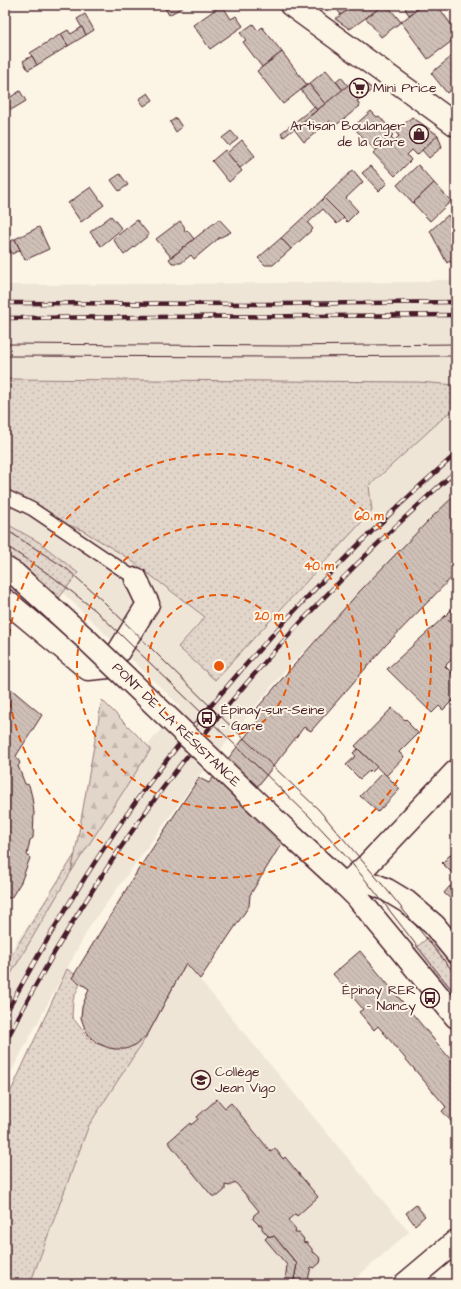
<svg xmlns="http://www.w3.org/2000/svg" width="461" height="1289" viewBox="0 0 461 1289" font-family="'Architects Daughter',sans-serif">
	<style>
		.built { fill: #eee5d7 }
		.green { fill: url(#green-dots); stroke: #967a7a }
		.forest { fill: url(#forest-firs); stroke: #967a7a }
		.building { fill: url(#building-back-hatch); stroke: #4a1f2b }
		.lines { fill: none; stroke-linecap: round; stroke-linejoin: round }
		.lane-casing { stroke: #4a1f2b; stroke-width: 15 }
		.street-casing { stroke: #4a1f2b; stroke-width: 25 }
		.lane { stroke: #fcf5e5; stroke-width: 12 }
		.street { stroke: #fcf5e5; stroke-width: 22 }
		.tram { stroke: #4a1f2b; stroke-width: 1 }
		.rail-casing { stroke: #4a1f2b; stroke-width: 4.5 }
		.rail { stroke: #fcf5e5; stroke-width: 3; stroke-dasharray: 9; stroke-linecap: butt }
		.street-bridge-casing { stroke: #4a1f2b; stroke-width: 25; stroke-linecap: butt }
		.street-bridge { stroke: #fcf5e5; stroke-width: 22 }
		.ring { fill: none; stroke: #e8590c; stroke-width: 2; stroke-dasharray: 7 5 }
		.labels { text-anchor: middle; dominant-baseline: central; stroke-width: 4; stroke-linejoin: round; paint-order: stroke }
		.poi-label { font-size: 14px; fill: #4a1f2b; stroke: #fcf5e5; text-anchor: start }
		.street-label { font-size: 14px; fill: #4a1f2b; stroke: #fcf5e5 }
		.centre { fill: #e8590c; stroke: #fcf5e5; stroke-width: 2 }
		.ring-label { font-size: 12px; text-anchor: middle; font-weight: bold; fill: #e8590c; stroke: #fcf5e5; stroke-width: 4; stroke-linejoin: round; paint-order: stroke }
	</style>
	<defs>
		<pattern id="green-dots" width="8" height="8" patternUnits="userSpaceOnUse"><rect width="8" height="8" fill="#e2d5ca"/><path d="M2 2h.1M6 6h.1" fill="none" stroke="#c3b6ae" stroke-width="1.8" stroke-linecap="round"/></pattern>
		<pattern id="forest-firs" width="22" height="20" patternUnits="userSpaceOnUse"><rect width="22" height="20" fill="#e2d5ca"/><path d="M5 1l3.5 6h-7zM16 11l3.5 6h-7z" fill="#c3b6ae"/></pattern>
		<pattern id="building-back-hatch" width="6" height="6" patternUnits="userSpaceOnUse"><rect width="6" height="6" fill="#cfc0b7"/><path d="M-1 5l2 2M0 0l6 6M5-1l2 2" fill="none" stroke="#b3a59e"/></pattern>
	</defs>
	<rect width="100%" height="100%" fill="#fcf5e5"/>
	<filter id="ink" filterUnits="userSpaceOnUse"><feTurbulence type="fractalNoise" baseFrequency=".025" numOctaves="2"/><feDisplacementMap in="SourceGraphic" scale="8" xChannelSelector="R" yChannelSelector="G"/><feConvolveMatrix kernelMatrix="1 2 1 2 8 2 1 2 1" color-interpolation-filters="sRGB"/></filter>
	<g filter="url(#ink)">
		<g class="built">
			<polygon points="438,280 456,280 456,502 285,670 199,776 90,926 5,1083 5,964 17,941 71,864 144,750 180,706 61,591 5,556 5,285 419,282"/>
			<polygon points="186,963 409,1232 349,1284 30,1284 89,1125 148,1034"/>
		</g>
		<g class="green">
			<polygon points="5,379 418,382 456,385 456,406 369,486 372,511 215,680 178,647 205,617 128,558 82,530 5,501"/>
			<polygon points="5,523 39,542 78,573 59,598 44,583 5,553"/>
			<polygon points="75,854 71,872 5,984 5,965"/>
			<polygon points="430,936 456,968 456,1003 413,950"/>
			<polygon points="186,963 148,1034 89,1125 30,1284 5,1284 5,1104 67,969 82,979 73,1000 72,1017 92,1042 108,1047 134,1034"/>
		</g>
		<polygon class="forest" points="102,700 151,749 71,872 75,854"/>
		<g class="building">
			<polygon points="163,5 186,5 169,15"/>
			<polygon points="222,5 231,19 236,16 243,26 210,49 193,25"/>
			<polygon points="334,5 355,5 341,15"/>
			<polygon points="355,5 384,5 350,29 335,19"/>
			<polygon points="384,5 387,5 401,22 381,37 366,18"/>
			<polygon points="410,5 423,5 409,15 405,9"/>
			<polygon points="423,5 437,5 456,31 456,38 428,59 401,22"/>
			<polygon points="85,14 94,30 86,35 77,19"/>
			<polygon points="253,24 258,31 262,27 282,52 262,67 243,42 246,40 240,33"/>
			<polygon points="82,27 86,35 68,46 61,34 68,30 71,34"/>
			<polygon points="61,34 68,46 37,65 30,53"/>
			<polygon points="282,52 307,85 283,104 257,71"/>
			<polygon points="455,54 456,86 447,93 431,73"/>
			<polygon points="32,56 37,65 28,70 23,61"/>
			<polygon points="326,70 343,90 325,104 309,84"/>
			<polygon points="341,77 348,86 343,90 336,81"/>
			<polygon points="357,78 373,89 357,101 360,106 335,126 330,121 304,142 294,129"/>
			<polygon points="309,84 325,104 317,110 301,90"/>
			<polygon points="20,91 26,101 11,110 6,100"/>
			<polygon points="148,93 153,100 144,106 139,99"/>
			<polygon points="314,107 317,110 284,137 281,133"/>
			<polygon points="371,111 377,117 379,116 387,125 385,127 393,135 376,151 353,127"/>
			<polygon points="412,117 438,135 417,155 412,150 407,155 411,160 395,176 373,153 390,137 394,141 399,136 395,132"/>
			<polygon points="176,118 182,127 176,132 170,122"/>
			<polygon points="231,131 238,139 229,146 222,138"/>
			<polygon points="438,135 442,147 429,158 422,150"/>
			<polygon points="242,140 255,156 240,168 227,153"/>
			<polygon points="225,150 242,171 229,182 212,161"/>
			<polygon points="418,165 434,183 413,203 397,185"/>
			<polygon points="371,166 387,183 379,191 362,173"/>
			<polygon points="353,170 363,182 346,198 358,211 347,222 324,198"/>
			<polygon points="120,174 128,185 119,191 111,180"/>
			<polygon points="434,183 451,201 430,221 413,203"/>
			<polygon points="91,187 104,205 81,222 68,203"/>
			<polygon points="324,198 344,218 337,224 323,209 308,223 313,229 291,249 281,238"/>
			<polygon points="448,215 456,231 456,265 453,266 450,261 447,263 430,231"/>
			<polygon points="111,216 122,229 101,246 90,232"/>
			<polygon points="219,219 231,232 219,238 194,259 191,255 181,263 172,263 169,259 182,249 183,246 184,247"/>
			<polygon points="137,220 149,235 124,255 113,239"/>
			<polygon points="180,221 184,226 185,232 187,230 194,239 184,247 183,246 182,249 171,257 156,239"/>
			<polygon points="39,227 49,249 25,260 15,239"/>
			<polygon points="281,238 291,249 273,265 265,265 258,258"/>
			<polygon points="15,239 20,250 12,254 7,243"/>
			<polygon points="7,243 11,252 5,256 5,244"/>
			<polygon points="456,494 456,573 386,645 311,731 304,727 243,805 286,836 250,895 249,906 200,979 186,963 148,1034 137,1044 126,1049 116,1049 109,1048 97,1043 90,1037 85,1029 81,1018 82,1007 89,989 72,978 140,867 199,778 209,783 259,719 253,713 287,673 360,591 429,520"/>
			<polygon points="456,605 456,627 445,616"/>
			<polygon points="445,616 456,627 456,655 445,666 456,677 456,697 443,710 439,706 432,713 387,669"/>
			<polygon points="5,684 42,715 16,756 20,763 18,766 25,784 29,785 32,797 34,813 33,838 30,840 27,855 30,858 21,882 11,898 7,898 5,901"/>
			<polygon points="392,708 405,720 406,719 410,723 409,724 419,734 417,734 399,752 404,757 386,776 355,746"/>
			<polygon points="358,749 377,767 372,772 370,770 360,779 346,765 356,756 353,753"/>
			<polygon points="383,772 400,789 378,812 360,796"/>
			<polygon points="456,849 456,877 442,863"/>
			<polygon points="450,886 456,892 456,898 453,901 444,893"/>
			<polygon points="360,951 456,1066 456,1127 442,1111 446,1107 378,1026 374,1030 359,1012 363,1009 333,974"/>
			<polygon points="217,1099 225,1108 231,1103 271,1152 275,1148 283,1159 285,1157 318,1197 297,1216 295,1214 288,1220 296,1229 295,1233 299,1233 304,1239 303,1242 307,1243 312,1249 312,1252 315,1253 321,1259 320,1263 314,1268 311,1267 307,1284 293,1284 297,1264 274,1236 272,1237 268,1236 262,1229 262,1225 259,1225 253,1219 254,1215 259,1211 235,1182 230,1186 225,1185 225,1190 218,1196 212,1196 168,1142 190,1123 191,1125 198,1119 197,1117"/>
			<polygon points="416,1205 425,1216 415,1225 406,1213"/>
			<polygon points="268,1236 272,1237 274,1236 297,1264 293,1284 282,1284 285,1281 287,1265 265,1239"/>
		</g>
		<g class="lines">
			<g class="lane-casing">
				<polyline id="lane" points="5,496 32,509 136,579"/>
			</g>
			<g class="street-casing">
				<g id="street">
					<polyline points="291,5 456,125"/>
					<polyline points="5,600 88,669 109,667 148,604 136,579"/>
					<polyline points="294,838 345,885 357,897 456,1017"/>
					<polyline points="345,885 366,866 456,771"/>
					<polyline points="345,885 364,880 387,890 407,902 434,925 456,952"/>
					<polyline points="405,1284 456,1241"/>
				</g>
			</g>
			<use href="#lane" class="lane"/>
			<use href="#street" class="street"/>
			<g class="tram">
				<polyline points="5,344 284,346 456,344"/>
				<polyline points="5,356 285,357 456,356"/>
				<polyline points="5,529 67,569 104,602 215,711 318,809 387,890 456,975"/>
				<path d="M5 545 53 577 95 610 310 817C364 872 407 936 456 995"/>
			</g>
			<g class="rail-casing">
				<g id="rail">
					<polyline points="5,303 278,304 456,302"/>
					<polyline points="5,318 456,315"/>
					<path d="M5 1015C44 943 86 872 134 804 167 757 205 712 243 668 309 592 380 520 456 454"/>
					<path d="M5 1043C95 866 214 707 354 567 387 534 421 502 456 471"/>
				</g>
			</g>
			<use href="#rail" class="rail"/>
			<g class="street-bridge-casing">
				<polyline id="street-bridge" points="5,568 15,574 86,639 294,838"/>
			</g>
			<use href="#street-bridge" class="street-bridge"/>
		</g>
	</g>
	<g class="ring">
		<circle cx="219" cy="666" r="71"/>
		<circle cx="219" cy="666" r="142"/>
		<circle cx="219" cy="666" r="212"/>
	</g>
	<defs>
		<g id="supermarket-ring" transform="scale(1)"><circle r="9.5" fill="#fcf5e5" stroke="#4a1f2b" stroke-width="1.5"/><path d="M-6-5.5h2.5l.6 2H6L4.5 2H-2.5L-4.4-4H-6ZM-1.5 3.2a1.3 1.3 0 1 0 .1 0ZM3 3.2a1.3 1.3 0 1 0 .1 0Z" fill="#4a1f2b"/></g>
		<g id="shop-ring" transform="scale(1)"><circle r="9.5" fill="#fcf5e5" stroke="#4a1f2b" stroke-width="1.5"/><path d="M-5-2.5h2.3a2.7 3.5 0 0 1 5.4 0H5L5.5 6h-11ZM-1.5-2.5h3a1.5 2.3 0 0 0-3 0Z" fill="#4a1f2b"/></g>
		<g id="bus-ring" transform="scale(1)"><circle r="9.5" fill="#fcf5e5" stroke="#4a1f2b" stroke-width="1.5"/><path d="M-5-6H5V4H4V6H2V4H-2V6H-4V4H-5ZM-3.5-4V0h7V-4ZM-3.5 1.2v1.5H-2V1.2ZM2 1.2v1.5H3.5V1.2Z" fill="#4a1f2b"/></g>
		<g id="school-ring" transform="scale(1)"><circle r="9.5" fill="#fcf5e5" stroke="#4a1f2b" stroke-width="1.5"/><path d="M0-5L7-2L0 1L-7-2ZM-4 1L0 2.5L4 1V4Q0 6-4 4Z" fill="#4a1f2b"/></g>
	</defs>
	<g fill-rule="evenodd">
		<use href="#supermarket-ring" x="359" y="88"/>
		<use href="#shop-ring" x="419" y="134"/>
		<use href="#bus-ring" x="207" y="718"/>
		<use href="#bus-ring" x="430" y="998"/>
		<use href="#school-ring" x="201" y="1080"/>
	</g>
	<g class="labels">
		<g class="poi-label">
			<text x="373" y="88">Mini Price</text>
			<text x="405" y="126" text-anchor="end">Artisan Boulanger<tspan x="405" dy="16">de la Gare</tspan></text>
			<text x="221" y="710">Épinay-sur-Seine<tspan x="221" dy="16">- Gare</tspan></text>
			<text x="416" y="990" text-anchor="end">Épinay RER<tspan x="416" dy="16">- Nancy</tspan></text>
			<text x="215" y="1072">Collège<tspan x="215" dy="16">Jean Vigo</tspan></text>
		</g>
		<g class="street-label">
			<text transform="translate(176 725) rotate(44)">PONT DE LA RÉSISTANCE</text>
		</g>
	</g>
	<circle cx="219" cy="666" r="6" class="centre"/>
	<g class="ring-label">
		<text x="369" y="520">60 m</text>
		<text x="319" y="570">40 m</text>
		<text x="269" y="620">20 m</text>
	</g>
	<rect width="461" height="1289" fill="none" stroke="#fcf5e5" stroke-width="20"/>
	<rect x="10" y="10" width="441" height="1269" fill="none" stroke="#4a1f2b" stroke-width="1.5" filter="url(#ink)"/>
</svg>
